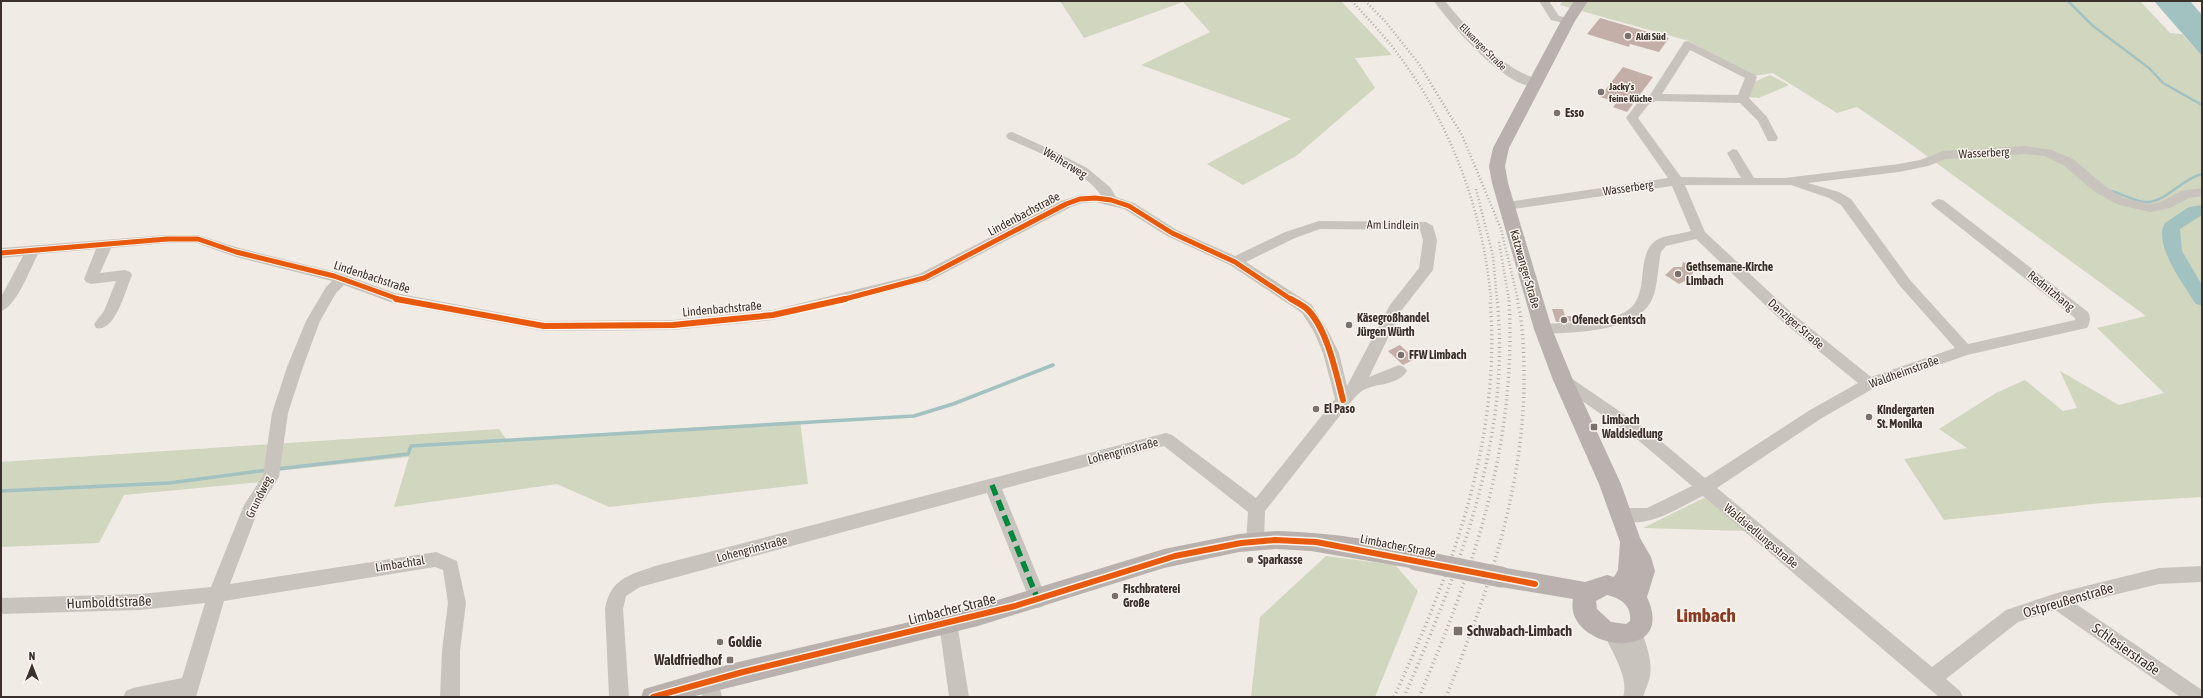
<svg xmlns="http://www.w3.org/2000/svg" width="2203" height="698" viewBox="0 0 2203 698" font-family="'Asap Condensed',sans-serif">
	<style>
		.green { fill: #d1d6bf }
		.water { fill: #a1c2c1 }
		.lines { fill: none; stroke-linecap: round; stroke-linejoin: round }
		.stream-far1 { stroke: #a1c2c1; stroke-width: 2.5 }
		.stream { stroke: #a1c2c1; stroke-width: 3.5 }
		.river { fill: #a1c2c1; fill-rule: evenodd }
		.building { fill: #c3afa7 }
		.minor { fill: #c9c3be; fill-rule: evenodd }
		.major { fill: #b8b1ad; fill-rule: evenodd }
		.rail-far1 { stroke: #b1aca8; stroke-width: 2.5; stroke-dasharray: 1 2.5; stroke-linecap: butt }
		.rail { stroke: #b1aca8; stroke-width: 3.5; stroke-dasharray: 1 3.5; stroke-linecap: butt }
		.major-bridge { stroke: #b8b1ad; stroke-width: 21 }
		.quiet { stroke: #00873e; stroke-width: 5.5; stroke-dasharray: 11 5.5; stroke-linecap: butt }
		.cycleway-far1-casing { stroke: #fbf5ee; stroke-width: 7 }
		.cycleway-casing { stroke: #fbf5ee; stroke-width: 9 }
		.cycleway-far1 { stroke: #e8590c; stroke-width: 5 }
		.cycleway { stroke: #e8590c; stroke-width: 6 }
		.poi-dot { fill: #7a716c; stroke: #fbf5ee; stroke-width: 1.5 }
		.labels { text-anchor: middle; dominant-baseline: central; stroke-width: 3; stroke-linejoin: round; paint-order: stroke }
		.far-poi-label { font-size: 10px; font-weight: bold; fill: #3b302b; stroke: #fbf5ee; text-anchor: start }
		.far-street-label { font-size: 10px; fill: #3b302b; stroke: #fbf5ee }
		.poi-label { font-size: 12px; font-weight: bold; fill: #3b302b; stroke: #fbf5ee; text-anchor: start }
		.street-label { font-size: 12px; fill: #3b302b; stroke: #fbf5ee }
		.near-street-label { font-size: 14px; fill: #3b302b; stroke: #fbf5ee }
		.near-poi-label { font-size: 14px; font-weight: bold; fill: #3b302b; stroke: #fbf5ee; text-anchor: start }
		.near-district-label { font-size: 19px; font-weight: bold; fill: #8c3b22; stroke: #fbf5ee }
	</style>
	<rect width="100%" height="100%" fill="#f0ebe5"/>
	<g class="green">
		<polygon points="1060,1 1341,1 1392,55 1355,58 1375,88 1296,156 1243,185 1207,164 1291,119 1141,65 1210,32 1183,2 1084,38"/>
		<polygon points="1563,1 2140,1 2170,33 2182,34 2202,56 2202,497 2102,503 1944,520 1904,459 1967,448 1939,429 1996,393 2025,380 2063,411 2077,408 2060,371 2119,405 2164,393 2097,328 2146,316 1905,140 1857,107 1837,113 1773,73 1753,76 1689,41 1560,5"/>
		<polygon points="1770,75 1789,85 1759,98 1747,97 1754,82"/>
		<polygon points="800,421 808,484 609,507 557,484 394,507 409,457 277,471 272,481 124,495 99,543 1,547 1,462 499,429 506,439"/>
		<polygon points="1706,497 1745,531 1643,528"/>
		<polygon points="1326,556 1395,565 1418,591 1375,697 1251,697 1260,617"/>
	</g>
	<polygon class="water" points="2154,1 2190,1 2202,15 2202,56"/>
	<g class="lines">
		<g class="stream-far1">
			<polyline points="2068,1 2093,26 2149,68 2163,83 2202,105"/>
			<path d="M2112 191C2122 194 2134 201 2145 202 2164 204 2181 179 2202 174"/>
		</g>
		<g class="stream">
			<polyline points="277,469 408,454 411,446 914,416 953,404 1053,365"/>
			<polyline points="1,491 169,483 267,470"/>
		</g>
		<path class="river" d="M2202 205V215L2180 229 2182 251 2202 285V306L2196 304C2185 287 2152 243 2165 223L2189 207Z"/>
	</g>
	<g class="building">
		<polygon points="1600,18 1669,38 1659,52 1630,44 1629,47 1587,34"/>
		<polygon points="1623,67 1653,77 1627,112 1613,107 1617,102 1600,97"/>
		<polygon points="1683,262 1695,267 1691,278 1679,284 1665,275 1674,267 1682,267"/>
		<polygon points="1552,309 1563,309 1565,316 1571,316 1573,321 1556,322"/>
		<polygon points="1400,345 1415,359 1403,365 1388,351"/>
	</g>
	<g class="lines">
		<g class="minor">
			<path d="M1434 1H1445C1472 33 1498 66 1539 80L1541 83 1539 86C1509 93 1450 24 1434 1Z"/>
			<polygon points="1539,1 1549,1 1559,16 1572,19 1574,21 1568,24 1551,20"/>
			<path d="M1688 41 1755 75 1757 77 1749 98 1767 117 1778 138 1776 141H1768L1758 121 1740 103 1656 101 1649 104 1638 118 1681 177 1741 178 1727 153 1733 149 1737 150 1754 178H1785L1899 164 1920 160 1943 151 2025 146 2052 150 2073 159 2105 186 2123 198 2150 204 2161 202 2181 191 2202 188V196L2189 198 2170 208 2150 212 2119 205 2095 192 2063 165 2045 156 2025 154 1945 159 1928 166 1899 172 1808 183 1839 192 1851 199 1910 280 1968 344 2075 320V318L1933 206 1931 203 1938 199 1943 200 2088 312C2091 317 2090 323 2087 328L2082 329 1967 355 1874 388 1822 418 1717 488 1932 667 2006 610 2057 593 2159 568 2202 566V582L2159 584 2076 604 2202 690V697H2180L2055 610 2018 622 1946 679 1960 691 1963 697H1939L1703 496C1676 509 1647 530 1616 520L1613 515 1616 510 1622 508H1647L1692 486 1638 440 1558 384 1555 380 1558 376 1563 374 1568 376 1650 432 1705 478 1810 410 1858 383 1783 322 1696 239 1666 246 1661 252C1658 266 1658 284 1653 297 1639 333 1575 332 1543 334L1538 333 1536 329 1538 325 1543 324C1569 322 1602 324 1625 312 1652 297 1634 257 1655 241 1663 235 1681 234 1691 231L1672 186 1507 210 1500 206 1507 202 1668 178 1626 118 1641 98 1650 95 1684 42ZM1690 50 1745 78 1738 95 1662 94ZM1685 185H1791L1829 198 1841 205 1900 286 1955 348 1871 377 1793 314 1705 232Z"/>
			<path d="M1012 132 1056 152 1087 168 1110 187 1116 197 1134 203 1177 230 1235 256 1285 232 1319 221 1426 222 1433 226 1437 240 1433 270 1401 311 1369 377 1399 365 1404 367 1407 371C1398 386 1374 383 1362 391 1357 394 1353 400 1349 404L1265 511 1264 542 1261 547 1255 549 1249 547 1246 542 1248 512 1164 446 1002 489 1047 600 1044 606 1038 608 1032 606 987 493 640 587 626 596 623 609 629 697H609L605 609C610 579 629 575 655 566L1166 433 1172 435 1256 498 1335 399 1323 353 1314 332 1302 313 1230 265 1167 236 1124 209 1095 202 1082 203 1071 207 929 281 773 320 673 330 544 331 393 303 344 285 336 293 320 321 303 367 288 413 279 477 259 508 230 584 436 552 457 561 466 603 460 651V697H440L442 651 448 603 443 570 435 567 224 601 196 697H123L126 691 133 688 182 678 205 603 140 610 1 614V598L140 594 211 587 244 505 263 476 272 413 287 367 306 321 326 287 332 281 236 257 197 243H167L111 248 100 273 125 270 130 272 132 275C126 289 115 333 96 328L94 324 104 311 116 281 91 284 86 282 84 279 96 249 38 254C30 269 17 306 1 311V297L23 256 1 258V248L167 235H198L239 248 339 273 395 293 544 321 673 320 773 310 919 274 1061 201 1080 195H1101C1083 169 1036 151 1008 139L1006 136 1008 133ZM1320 229 1420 230 1423 240 1419 268 1390 305 1347 386 1339 353 1328 331 1312 305 1246 262 1295 238Z"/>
			<polygon points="948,615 954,617 957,623 969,697 949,697 939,623 942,617"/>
			<path d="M1633 625 1640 627C1645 640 1653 662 1650 676 1649 683 1645 690 1643 697H1623C1630 679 1611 650 1604 634L1606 628 1613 626 1620 628 1625 637 1624 633 1626 627Z"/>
			<polygon points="710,671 717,674 722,697 702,697 701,680 703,674"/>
		</g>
		<g class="major">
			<path d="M1574 1H1588L1575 21 1509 148 1505 166 1508 183 1552 329 1573 380 1621 484 1640 538 1651 557 1655 571 1647 597C1679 666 1563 650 1573 599L1501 587 1493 584 1490 577 1493 570 1501 567 1585 582 1607 575 1614 577 1618 570 1620 542 1599 484 1553 380 1534 329 1492 183 1489 166 1493 148 1561 21ZM1607 595C1620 598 1632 605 1630 621L1626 624 1611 622 1597 609 1596 601Z"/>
			<path d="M1276 531C1320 532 1382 539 1424 553L1427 560 1424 567 1416 569 1311 551 1276 549 1239 552 1164 568 978 626 691 697H641L644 689 734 663 978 606 1164 549 1239 534Z"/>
		</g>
		<g class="rail-far1">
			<path d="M1352 1C1366 17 1381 32 1394 49 1450 121 1483 209 1491 300"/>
			<polyline points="1365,1 1385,21 1419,64 1462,135 1501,229 1518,300"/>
			<polyline points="1476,189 1493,256 1497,300"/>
			<polyline points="1499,242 1509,300"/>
		</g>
		<g class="rail">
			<path d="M1394 697C1452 571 1502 439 1490 299"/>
			<path d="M1404 697C1458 572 1512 438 1497 299"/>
			<path d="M1419 697C1475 566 1517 443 1509 299"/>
			<path d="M1446 697C1486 597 1522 496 1524 386 1524 358 1524 327 1517 299"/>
		</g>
		<polyline class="major-bridge" points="1416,560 1501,577"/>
		<polyline class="quiet" points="992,485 1038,600"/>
		<g class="cycleway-far1-casing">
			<g id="cycleway-far1">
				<polyline points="1,253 167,239 198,239 236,252 334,276 401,300"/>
				<polyline points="841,300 924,278 1066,204 1080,199 1095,198 1111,200 1129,206 1172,233 1235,262 1292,300"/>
			</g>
		</g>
		<g class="cycleway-casing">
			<g id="cycleway">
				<polyline points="396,299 544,326 673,325 773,315 845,299"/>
				<path d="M1291 299C1296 302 1302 305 1307 309 1327 328 1336 373 1343 400"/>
				<polyline points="653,697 743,672 1015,606 1175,556 1241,543 1275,540 1316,542 1535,584"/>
			</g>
		</g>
		<use href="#cycleway-far1" class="cycleway-far1"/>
		<use href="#cycleway" class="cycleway"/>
	</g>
	<g class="poi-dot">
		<circle cx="1628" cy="36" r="4"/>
		<circle cx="1601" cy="92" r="4"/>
		<circle cx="1557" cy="113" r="4"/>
		<circle cx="1678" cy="274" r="4"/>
		<circle cx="1564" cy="320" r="4"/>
		<circle cx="1349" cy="325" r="4"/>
		<circle cx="1401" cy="355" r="4"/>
		<circle cx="1316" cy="409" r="4"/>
		<circle cx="1869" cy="417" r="4"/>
		<rect x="1590" y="423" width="8" height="8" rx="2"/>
		<circle cx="1250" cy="560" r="4"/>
		<circle cx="1115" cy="596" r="4"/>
		<rect x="1453" y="626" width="10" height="10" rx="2"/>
		<circle cx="720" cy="642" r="4"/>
		<rect x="726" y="656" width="8" height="8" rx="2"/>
	</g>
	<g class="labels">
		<g class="far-poi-label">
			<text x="1636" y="36">Aldi Süd</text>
			<text x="1609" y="86">Jacky's<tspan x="1609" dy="12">feine Küche</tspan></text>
		</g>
		<g class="far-street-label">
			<text transform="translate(1483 47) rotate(45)">Ellwanger Straße</text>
		</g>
		<g class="poi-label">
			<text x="1565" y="113">Esso</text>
			<text x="1686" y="267">Gethsemane-Kirche<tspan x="1686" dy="14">Limbach</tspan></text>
			<text x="1357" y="318">Käsegroßhandel<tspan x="1357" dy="14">Jürgen Würth</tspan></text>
			<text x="1572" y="320">Ofeneck Gentsch</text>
			<text x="1409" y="355">FFW Limbach</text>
			<text x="1324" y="409">El Paso</text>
			<text x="1877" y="410">Kindergarten<tspan x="1877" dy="14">St. Monika</tspan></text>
			<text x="1602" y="420">Limbach<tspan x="1602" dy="14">Waldsiedlung</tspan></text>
			<text x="1258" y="560">Sparkasse</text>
			<text x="1123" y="589">Fischbraterei<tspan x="1123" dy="14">Große</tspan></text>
		</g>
		<g class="street-label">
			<text transform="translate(1984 153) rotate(-3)">Wasserberg</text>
			<text transform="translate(1065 163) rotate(31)">Weiherweg</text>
			<text transform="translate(1628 188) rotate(-8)">Wasserberg</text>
			<text transform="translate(1024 214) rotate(-28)">Lindenbachstraße</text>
			<text transform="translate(1393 225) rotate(1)">Am Lindlein</text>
			<text transform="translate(1525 269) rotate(74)">Katzwanger Straße</text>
			<text transform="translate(372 277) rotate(18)">Lindenbachstraße</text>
			<text transform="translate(2051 291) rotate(39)">Rednitzhang</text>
			<text transform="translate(722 309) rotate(-5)">Lindenbachstraße</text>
			<text transform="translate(1796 324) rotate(41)">Danziger Straße</text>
			<text transform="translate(1904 372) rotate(-20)">Waldheimstraße</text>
			<text transform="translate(1123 451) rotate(-15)">Lohengrinstraße</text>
			<text transform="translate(259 497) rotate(-64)">Grundweg</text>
			<text transform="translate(1761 536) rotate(40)">Waldsiedlungsstraße</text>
			<text transform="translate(1398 546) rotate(11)">Limbacher Straße</text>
			<text transform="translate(752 549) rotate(-15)">Lohengrinstraße</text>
			<text transform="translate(400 564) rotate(-9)">Limbachtal</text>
		</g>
		<g class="near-street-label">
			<text transform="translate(2068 600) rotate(-16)">Ostpreußenstraße</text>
			<text transform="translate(109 602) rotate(-2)">Humboldtstraße</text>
			<text transform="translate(952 609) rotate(-14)">Limbacher Straße</text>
			<text transform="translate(2126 649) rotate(35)">Schlesierstraße</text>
		</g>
		<g class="near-poi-label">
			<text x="1467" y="631">Schwabach-Limbach</text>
			<text x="728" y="642">Goldie</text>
			<text x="722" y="660" text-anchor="end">Waldfriedhof</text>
		</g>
		<g class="near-district-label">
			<text x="1706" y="615">Limbach</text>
		</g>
	</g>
	<rect width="2203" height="698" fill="none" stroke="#3b302b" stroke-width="4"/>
	<g transform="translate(32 666)" stroke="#fbf5ee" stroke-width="3" paint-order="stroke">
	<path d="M0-3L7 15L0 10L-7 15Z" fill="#3b302b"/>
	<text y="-6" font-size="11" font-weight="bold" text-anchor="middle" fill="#3b302b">N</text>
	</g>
</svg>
